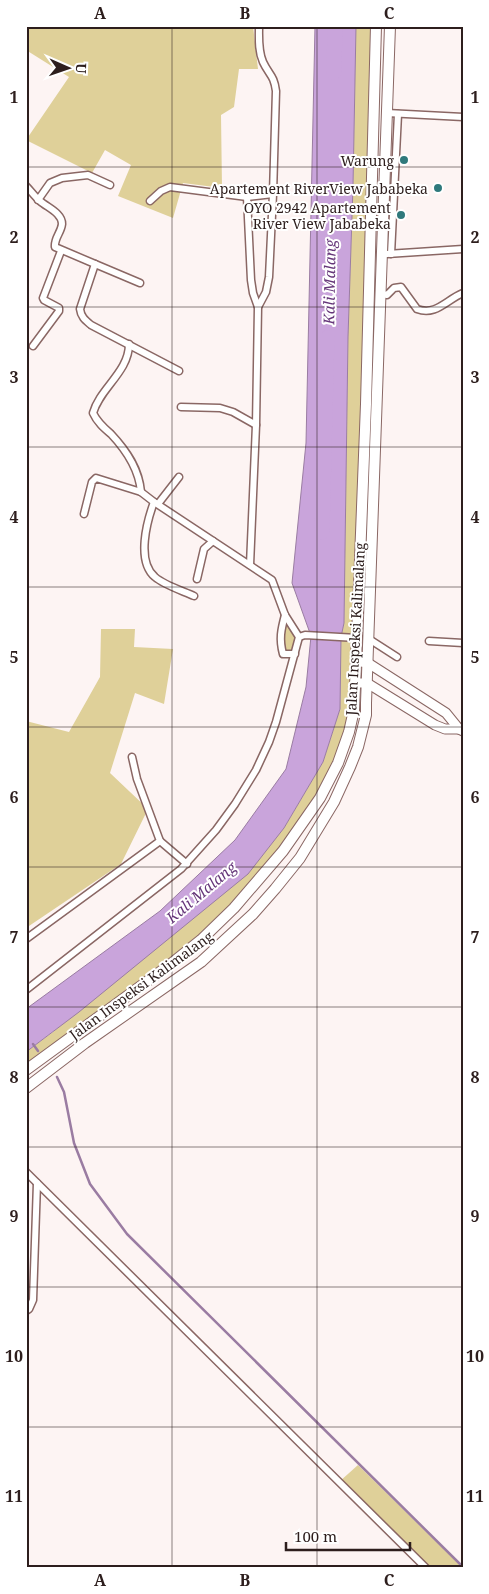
<svg xmlns="http://www.w3.org/2000/svg" width="489" height="1594" viewBox="0 0 489 1594" font-family="'Noto Serif',serif">
	<style>
		.green { fill: #dfd099 }
		.water { fill: #c9a4db; stroke: #9a7ca2 }
		.lines { fill: none; stroke-linecap: round; stroke-linejoin: round }
		.stream { stroke: #9a7ca2; stroke-width: 2.5 }
		.river { stroke: #c9a4db; stroke-width: 15 }
		.street-casing { stroke: #8a6764; stroke-width: 9 }
		.secondary-casing { stroke: #8a6764; stroke-width: 11 }
		.primary-casing { stroke: #8a6764; stroke-width: 12 }
		.street { stroke: #fff; stroke-width: 6 }
		.secondary { stroke: #fff; stroke-width: 9 }
		.primary { stroke: #fff; stroke-width: 10 }
		.grid { fill: none; stroke: #2d1e1d; stroke-width: 1; stroke-opacity: 0.55 }
		.poi-dot { fill: #2f797c; stroke: #fff; stroke-width: 2 }
		.labels { text-anchor: middle; dominant-baseline: central; stroke-width: 4; stroke-linejoin: round; paint-order: stroke }
		.poi-label { font-size: 14px; fill: #2d1e1d; stroke: #fff; text-anchor: end }
		.street-label { font-size: 14px; fill: #2d1e1d; stroke: #fff }
		.water-label { font-size: 15px; font-style: italic; fill: #653679; stroke: #fff }
		.neatline { fill: none; stroke: #2d1e1d; stroke-width: 2 }
		.grid-label { font-size: 16px; text-anchor: middle; font-weight: bold; fill: #2d1e1d }
	</style>
	<rect width="100%" height="100%" fill="#fdf4f3"/>
	<g class="green">
		<polygon points="26,26 253,26 258,69 239,69 234,107 221,115 222,188 183,183 173,218 118,196 131,165 105,150 92,173 26,140 69,77 26,50"/>
		<polygon points="356,26 376,26 354,710 320,798 218,924 26,1070 26,1052 53,1032 284,828 323,762 340,709 341,637 344,623 348,332 353,192"/>
		<polygon points="285,615 299,637 295,654 283,654 280,643"/>
		<polygon points="101,629 135,629 134,647 173,649 164,704 135,693 110,773 148,809 121,864 26,928 26,721 69,732 100,677"/>
		<polygon points="358,1465 463,1568 426,1568 339,1482"/>
	</g>
	<polygon class="water" points="315,26 356,26 353,186 348,337 344,623 341,637 340,709 323,762 284,828 248,874 79,1012 26,1052 26,1009 160,911 235,840 286,769 306,687 311,636 292,583 306,443"/>
	<g class="lines">
		<g class="stream">
			<polyline points="33,1044 38,1051"/>
			<polyline points="57,1077 64,1092 74,1143 90,1184 127,1234 463,1567"/>
		</g>
		<g class="river">
			<polyline points="334,72 335,26"/>
			<polyline points="322,532 327,338"/>
		</g>
		<g class="street-casing">
			<g id="street">
				<polyline points="387,113 463,117"/>
				<path d="M26 186C31 191 35 197 40 201 48 208 62 213 62 224 61 233 54 238 55 247L95 264 80 309C81 317 85 320 91 325L179 371"/>
				<polyline points="247,197 251,280 253,293 258,307 256,425 250,565"/>
				<polyline points="38,200 50,183 62,178 88,175 110,185"/>
				<path d="M150 201 161 191 170 187 247 197 273 194 276 91C274 75 269 75 263 62 258 51 259 38 259 26"/>
				<polyline points="387,254 463,249"/>
				<polyline points="391,254 398,114"/>
				<polyline points="95,264 140,283"/>
				<path d="M381 294 387 295 394 288 401 287 417 309C436 316 446 300 463 293"/>
				<polyline points="258,307 266,292 269,277 273,194"/>
				<path d="M129 344C129 372 100 388 93 413 97 422 104 428 111 434 127 451 139 469 141 492"/>
				<polyline points="33,346 59,311 59,308 44,300 43,298 61,251"/>
				<polyline points="181,407 220,408 233,412 256,425"/>
				<path d="M154 502C147 521 136 561 155 577 164 585 183 591 194 596"/>
				<polyline points="158,504 179,477"/>
				<polyline points="197,579 204,549 213,541"/>
				<path d="M285 615C281 630 279 639 283 654H295"/>
				<polyline points="299,637 305,635 357,638"/>
				<polyline points="369,639 397,657"/>
				<polyline points="429,641 463,643"/>
				<polyline points="160,841 187,864"/>
				<polyline points="26,939 160,841 137,779 132,757"/>
				<polyline points="26,990 181,869 216,830 235,804 256,770 269,742 276,722 299,637 285,615 272,580 154,502 141,492 96,478 92,482 84,514"/>
				<polyline points="26,1172 426,1568"/>
				<polyline points="26,1311 29,1309 33,1300 37,1183"/>
			</g>
		</g>
		<g class="secondary-casing">
			<g id="secondary">
				<polyline points="361,662 368,663 446,713 459,729 463,731"/>
				<polyline points="355,683 367,683 435,725 445,729 459,729"/>
			</g>
		</g>
		<g class="primary-casing">
			<g id="primary">
				<polyline points="26,1070 171,964 201,940 234,908 283,851 320,798 338,763 349,732 354,710 356,662 366,404 376,26"/>
				<polyline points="26,1088 85,1043 201,962 253,914 275,889 300,858 334,802 350,767 358,747 366,715 366,703 390,26"/>
			</g>
		</g>
		<use href="#street" class="street"/>
		<use href="#secondary" class="secondary"/>
		<use href="#primary" class="primary"/>
	</g>
	<path class="grid" d="M172 26V1568M317 26V1568M26 167H463M26 307H463M26 447H463M26 587H463M26 727H463M26 867H463M26 1007H463M26 1147H463M26 1287H463M26 1427H463"/>
	<g class="poi-dot">
		<circle cx="404" cy="160" r="5"/>
		<circle cx="438" cy="188" r="5"/>
		<circle cx="401" cy="215" r="5"/>
	</g>
	<g class="labels">
		<g class="poi-label">
			<text x="394" y="160">Warung</text>
			<text x="428" y="188">Apartement RiverView Jababeka</text>
			<text x="391" y="207">OYO 2942 Apartement<tspan x="391" dy="16">River View Jababeka</tspan></text>
		</g>
		<g class="street-label">
			<text transform="translate(355 629) rotate(-87)">Jalan Inspeksi Kalimalang</text>
			<text transform="translate(141 985) rotate(-36)">Jalan Inspeksi Kalimalang</text>
		</g>
		<g class="water-label">
			<text transform="translate(329 282) rotate(-89)">Kali Malang</text>
			<text transform="translate(201 892) rotate(-40)">Kali Malang</text>
		</g>
	</g>
	<rect width="489" height="1594" fill="none" stroke="#ffffff" stroke-width="55"/>
	<g transform="translate(68 68) rotate(92)" stroke="#ffffff" stroke-width="4" paint-order="stroke">
	<path d="M0-4L9 19L0 12L-9 19Z" fill="#2d1e1d"/>
	<text y="-8" font-size="14" font-weight="bold" text-anchor="middle" fill="#2d1e1d">U</text>
	</g>
	<path d="M286 1542v8h124v-8" fill="none" stroke="#2d1e1d" stroke-width="2.5"/>
	<text x="294" y="1542" font-size="15" fill="#2d1e1d" stroke="#ffffff" stroke-width="4" paint-order="stroke">100 m</text>
	<rect x="28" y="28" width="434" height="1538" class="neatline"/>
	<g class="grid-label">
		<text x="100" y="19">A</text>
		<text x="245" y="19">B</text>
		<text x="389" y="19">C</text>
		<text x="14" y="103">1</text>
		<text x="475" y="103">1</text>
		<text x="14" y="243">2</text>
		<text x="475" y="243">2</text>
		<text x="14" y="383">3</text>
		<text x="475" y="383">3</text>
		<text x="14" y="523">4</text>
		<text x="475" y="523">4</text>
		<text x="14" y="663">5</text>
		<text x="475" y="663">5</text>
		<text x="14" y="803">6</text>
		<text x="475" y="803">6</text>
		<text x="14" y="943">7</text>
		<text x="475" y="943">7</text>
		<text x="14" y="1083">8</text>
		<text x="475" y="1083">8</text>
		<text x="14" y="1222">9</text>
		<text x="475" y="1222">9</text>
		<text x="14" y="1362">10</text>
		<text x="475" y="1362">10</text>
		<text x="14" y="1502">11</text>
		<text x="475" y="1502">11</text>
		<text x="100" y="1586">A</text>
		<text x="245" y="1586">B</text>
		<text x="389" y="1586">C</text>
	</g>
</svg>
